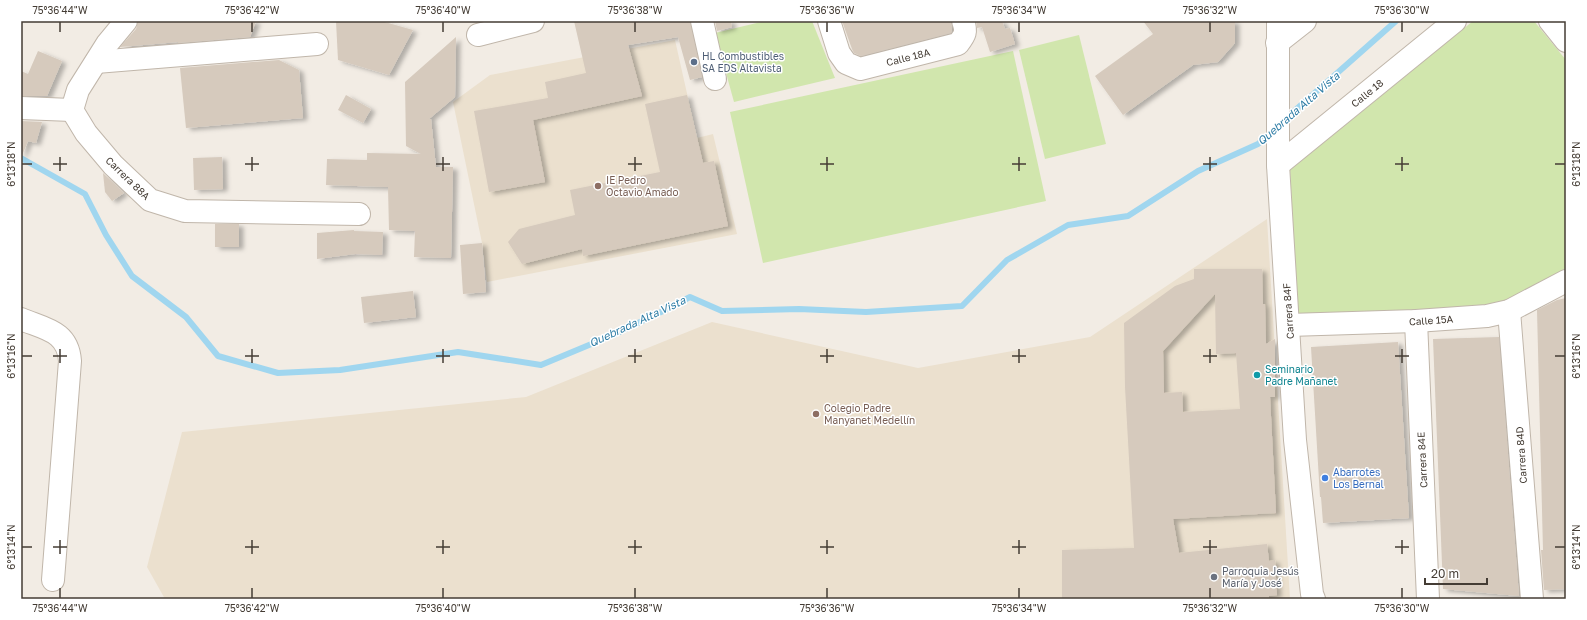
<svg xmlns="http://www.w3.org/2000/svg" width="1587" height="620" viewBox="0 0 1587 620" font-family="'Golos Text',sans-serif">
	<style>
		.education { fill: #ebe0ce }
		.green { fill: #d1e6ad }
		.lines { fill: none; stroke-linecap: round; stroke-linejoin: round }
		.stream { stroke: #a0d6ef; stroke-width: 6 }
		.building { fill: #d6cabd; fill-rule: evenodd; filter: url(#shadow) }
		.street-casing { stroke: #c0b6aa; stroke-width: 24 }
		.street { stroke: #fff; stroke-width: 22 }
		.ticks { fill: none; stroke: #443c34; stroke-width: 1.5 }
		.service-dot { fill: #5c6f8a; stroke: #fff; stroke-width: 1.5 }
		.education-dot { fill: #8d6e63; stroke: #fff; stroke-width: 1.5 }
		.culture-dot { fill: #0f9aa8; stroke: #fff; stroke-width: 1.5 }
		.shop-dot { fill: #3f7fe0; stroke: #fff; stroke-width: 1.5 }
		.worship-dot { fill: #6b7280; stroke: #fff; stroke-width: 1.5 }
		.labels { text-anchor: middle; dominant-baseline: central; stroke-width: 3; stroke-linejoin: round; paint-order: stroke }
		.service-label { font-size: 10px; fill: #4e5e75; stroke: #fff; text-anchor: start }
		.street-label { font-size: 10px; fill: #443c34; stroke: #fff }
		.education-label { font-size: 10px; fill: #785e54; stroke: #fff; text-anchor: start }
		.culture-label { font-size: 10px; fill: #0d838f; stroke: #fff; text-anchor: start }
		.shop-label { font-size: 10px; fill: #366cbe; stroke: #fff; text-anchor: start }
		.worship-label { font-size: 10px; fill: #5b616d; stroke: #fff; text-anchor: start }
		.water-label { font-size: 11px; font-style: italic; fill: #2e7da6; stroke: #fff }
		.neatline { fill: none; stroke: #443c34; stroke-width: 1.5 }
		.ticks-label { font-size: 10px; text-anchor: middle; fill: #443c34 }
	</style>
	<defs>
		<filter id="shadow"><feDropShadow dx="4.5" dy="2.5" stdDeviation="2" flood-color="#0004"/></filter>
	</defs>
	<rect width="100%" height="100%" fill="#f2ece4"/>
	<g class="education">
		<polygon points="675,40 697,138 713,134 737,234 487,282 482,243 453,102 490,75"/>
		<polygon points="1267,219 1290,599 165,599 147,567 182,432 526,397 712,322 918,368 1090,337"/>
	</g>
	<g class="green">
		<polygon points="765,21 812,21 835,78 734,102 715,33"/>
		<polygon points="1473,21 1534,21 1566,60 1566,268 1507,302 1414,313 1298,316 1290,170"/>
		<polygon points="1079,35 1106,144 1045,159 1019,50"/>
		<polygon points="1013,51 1046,201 763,263 730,112"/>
	</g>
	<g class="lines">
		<g class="stream">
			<polyline points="1283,121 1396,21"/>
			<polyline points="21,158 85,194 106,235 132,276 186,317 218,356 278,373 340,370 458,352 541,365 613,335 663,311 690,297 722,311 799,309 866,312 962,306 1007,260 1068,225 1128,216 1198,171 1258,144 1272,132"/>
		</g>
	</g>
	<g class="building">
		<polygon points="138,21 256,21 250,37 178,43 178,42 120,47 136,29"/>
		<polygon points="336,21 381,21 413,30 389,75 338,60"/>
		<polygon points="574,21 690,21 702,77 690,80 678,37 628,45 642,96 533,120 545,182 489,192 474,111 548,98 545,82 586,73"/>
		<polygon points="715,21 731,21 732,27 717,31"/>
		<polygon points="842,21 951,21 952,30 951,33 861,56 854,53 852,49"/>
		<polygon points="976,21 1002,21 1005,29 1010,28 1015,44 990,52 982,27 977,28"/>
		<polygon points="1143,21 1235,21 1235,43 1218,62 1193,65 1123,115 1095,76 1153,34"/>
		<polygon points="456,37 455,97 429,119 431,119 436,167 453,167 451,258 414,257 415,231 389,230 388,187 326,185 327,159 367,160 367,153 421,154 406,146 405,82"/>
		<polygon points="38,51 62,61 47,96 21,96 21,71 28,74"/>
		<polygon points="279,60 299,70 303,118 186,128 180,68"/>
		<polygon points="346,95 371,109 363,123 338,110"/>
		<polygon points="687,95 703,163 714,161 728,226 583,256 582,249 522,264 508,242 519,229 575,215 570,190 660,172 645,104"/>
		<polygon points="21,121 42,122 36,143 28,141 21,158"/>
		<polygon points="222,157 223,189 194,190 193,158"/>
		<polygon points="103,173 124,193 112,201 105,192"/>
		<rect x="215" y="224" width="24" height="23"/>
		<polygon points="354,230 354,231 383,232 382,255 355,254 317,259 317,233"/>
		<polygon points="482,243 486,292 463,294 460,245"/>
		<path d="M1194 269H1262L1263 304H1265L1266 344 1275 339V397H1270L1276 513 1173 519 1179 553 1267 544 1269 561 1275 560 1277 595 1269 596V599H1062V550L1134 548 1125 387 1124 323 1175 286 1194 279ZM1215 294 1216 354 1236 353 1240 409 1183 412 1182 392 1164 393 1163 351Z"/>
		<polygon points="413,291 416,317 364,323 361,297"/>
		<polygon points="1566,298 1566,589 1544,590 1541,550 1543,550 1537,310 1557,300"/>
		<polygon points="1499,337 1519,596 1443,589 1433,339"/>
		<polygon points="1398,342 1409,518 1323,523 1321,497 1320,497 1311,347"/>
	</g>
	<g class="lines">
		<g class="street-casing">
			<g id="street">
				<polyline points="126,21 107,44 78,90 72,110 86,133 113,165 150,200 185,211 359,214"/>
				<polyline points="702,21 715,79"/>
				<path d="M829 21 839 53 846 63 860 69 958 44C965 35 967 32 963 21"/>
				<polyline points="1278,21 1278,165 1295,440 1312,594 1314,599"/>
				<polyline points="1550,21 1566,41"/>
				<polyline points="478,35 533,21"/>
				<polyline points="1277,43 1305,21"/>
				<polyline points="96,62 317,44"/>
				<polyline points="21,108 72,110"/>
				<polyline points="1278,165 1455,21"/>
				<polyline points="1509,311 1532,599"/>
				<path d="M21 319C45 329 68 331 70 361L53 580"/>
				<polyline points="1416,321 1428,599"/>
				<polyline points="1289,325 1416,321 1487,316 1509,311 1566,281"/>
			</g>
		</g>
		<use href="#street" class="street"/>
	</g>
	<path class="ticks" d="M60 22V32M252 22V32M443 22V32M635 22V32M827 22V32M1019 22V32M1210 22V32M1402 22V32M60 157V171M252 157V171M443 157V171M635 157V171M827 157V171M1019 157V171M1210 157V171M1402 157V171M22 164H32M53 164H67M245 164H259M436 164H450M628 164H642M820 164H834M1012 164H1026M1203 164H1217M1395 164H1409M1555 164H1565M60 349V363M252 349V363M443 349V363M635 349V363M827 349V363M1019 349V363M1210 349V363M1402 349V363M22 356H32M53 356H67M245 356H259M436 356H450M628 356H642M820 356H834M1012 356H1026M1203 356H1217M1395 356H1409M1555 356H1565M60 540V554M252 540V554M443 540V554M635 540V554M827 540V554M1019 540V554M1210 540V554M1402 540V554M22 547H32M53 547H67M245 547H259M436 547H450M628 547H642M820 547H834M1012 547H1026M1203 547H1217M1395 547H1409M1555 547H1565M60 588V598M252 588V598M443 588V598M635 588V598M827 588V598M1019 588V598M1210 588V598M1402 588V598"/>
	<circle class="service-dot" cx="694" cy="62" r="4"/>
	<g class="education-dot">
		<circle cx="598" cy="186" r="4"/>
		<circle cx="816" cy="414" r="4"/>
	</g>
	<circle class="culture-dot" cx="1257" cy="375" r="4"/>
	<circle class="shop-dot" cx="1325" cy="478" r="4"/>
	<circle class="worship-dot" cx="1214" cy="577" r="4"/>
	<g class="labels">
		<g class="service-label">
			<text x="702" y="56">HL Combustibles<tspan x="702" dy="12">SA EDS Altavista</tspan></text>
		</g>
		<g class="street-label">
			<text transform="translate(908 57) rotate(-14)">Calle 18A</text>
			<text transform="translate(1367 93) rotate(-39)">Calle 18</text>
			<text transform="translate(128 178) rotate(44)">Carrera 88A</text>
			<text transform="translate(1288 311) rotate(-94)">Carrera 84F</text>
			<text transform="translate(1431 320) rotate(-4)">Calle 15A</text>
			<text transform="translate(1521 455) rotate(-94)">Carrera 84D</text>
			<text transform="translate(1422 460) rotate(-93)">Carrera 84E</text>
		</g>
		<g class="education-label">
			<text x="606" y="180">IE Pedro<tspan x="606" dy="12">Octavio Amado</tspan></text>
			<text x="824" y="408">Colegio Padre<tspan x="824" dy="12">Manyanet Medellín</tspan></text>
		</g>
		<g class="culture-label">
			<text x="1265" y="369">Seminario<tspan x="1265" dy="12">Padre Mañanet</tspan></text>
		</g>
		<g class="shop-label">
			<text x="1333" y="472">Abarrotes<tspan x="1333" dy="12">Los Bernal</tspan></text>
		</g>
		<g class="worship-label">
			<text x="1222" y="571">Parroquia Jesús<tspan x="1222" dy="12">María y José</tspan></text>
		</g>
		<g class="water-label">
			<text transform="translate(1298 108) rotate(-41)">Quebrada Alta Vista</text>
			<text transform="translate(637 321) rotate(-25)">Quebrada Alta Vista</text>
		</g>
	</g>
	<rect width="1587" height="620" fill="none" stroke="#ffffff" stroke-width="44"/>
	<path d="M1425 578v6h62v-6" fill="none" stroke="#443c34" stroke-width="2"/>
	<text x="1431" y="578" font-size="12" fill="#443c34" stroke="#ffffff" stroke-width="3" paint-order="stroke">20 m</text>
	<rect x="22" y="22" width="1543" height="576" class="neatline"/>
	<g class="ticks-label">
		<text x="60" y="14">75°36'44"W</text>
		<text x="252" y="14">75°36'42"W</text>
		<text x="443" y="14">75°36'40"W</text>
		<text x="635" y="14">75°36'38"W</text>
		<text x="827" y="14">75°36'36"W</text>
		<text x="1019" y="14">75°36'34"W</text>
		<text x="1210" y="14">75°36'32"W</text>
		<text x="1402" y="14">75°36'30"W</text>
		<text transform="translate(11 164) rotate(-90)" y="4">6°13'18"N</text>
		<text transform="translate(1576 164) rotate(-90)" y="4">6°13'18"N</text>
		<text transform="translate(11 356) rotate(-90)" y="4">6°13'16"N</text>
		<text transform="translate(1576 356) rotate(-90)" y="4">6°13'16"N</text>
		<text transform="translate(11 547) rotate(-90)" y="4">6°13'14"N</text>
		<text transform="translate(1576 547) rotate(-90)" y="4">6°13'14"N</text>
		<text x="60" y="612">75°36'44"W</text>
		<text x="252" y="612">75°36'42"W</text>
		<text x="443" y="612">75°36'40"W</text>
		<text x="635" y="612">75°36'38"W</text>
		<text x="827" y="612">75°36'36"W</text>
		<text x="1019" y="612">75°36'34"W</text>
		<text x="1210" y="612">75°36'32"W</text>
		<text x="1402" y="612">75°36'30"W</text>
	</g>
</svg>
